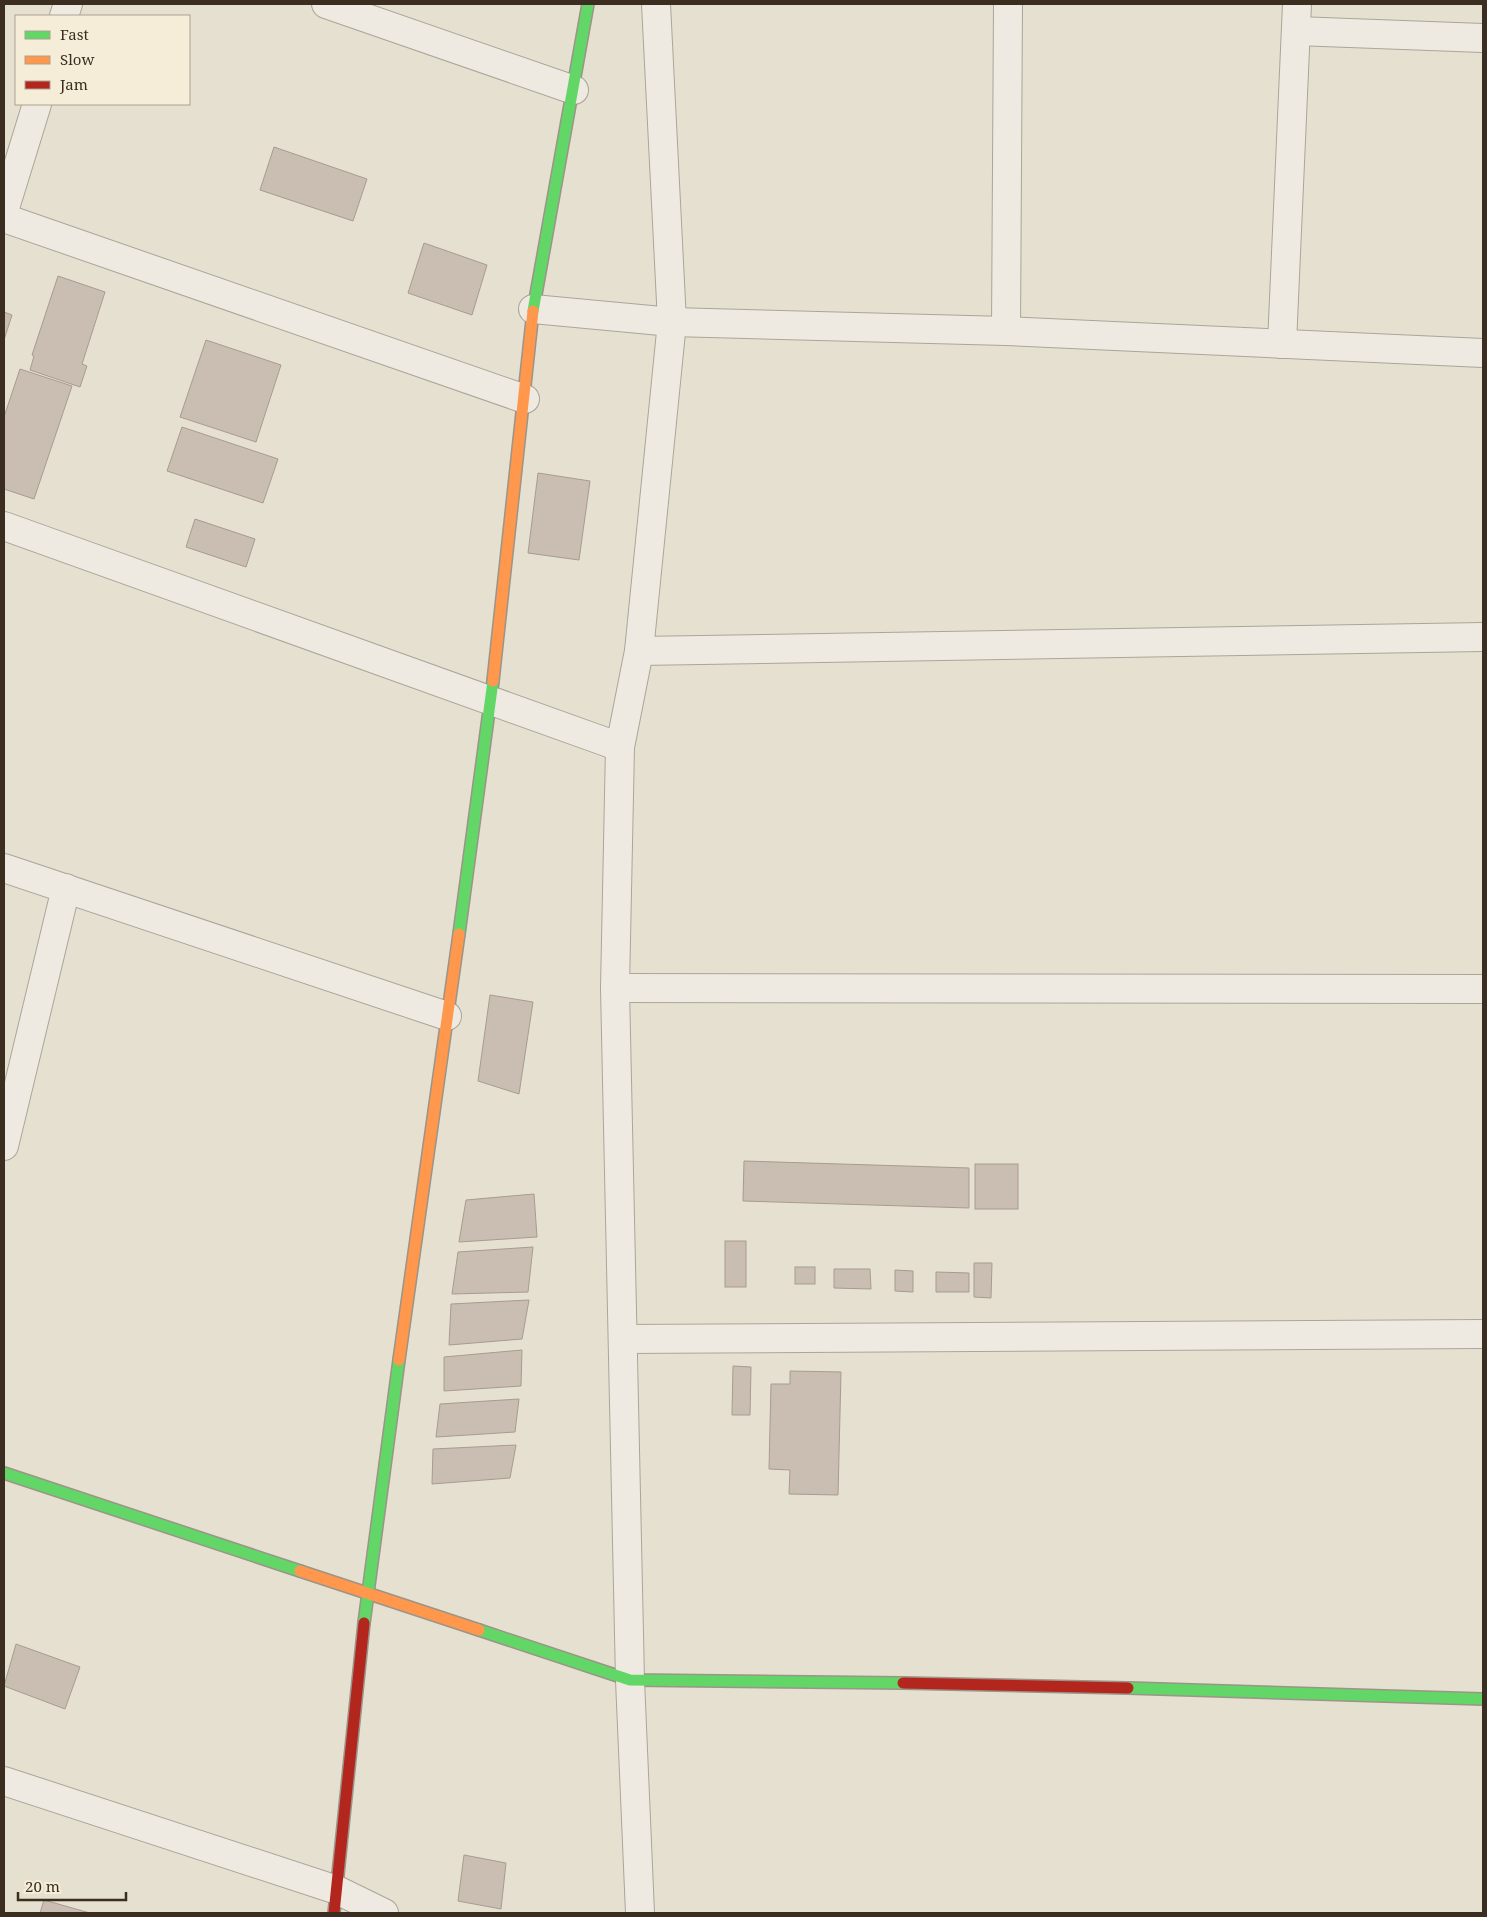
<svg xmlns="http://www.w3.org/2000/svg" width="1487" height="1917" viewBox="0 0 1487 1917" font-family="'Noto Serif',serif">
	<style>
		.building { fill: #c9beb1; stroke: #a69c8f }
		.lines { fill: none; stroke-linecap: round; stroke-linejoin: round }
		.street-casing { stroke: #aba599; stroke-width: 30 }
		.fast-casing { stroke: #9b9488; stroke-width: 14 }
		.slow-casing { stroke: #9b9488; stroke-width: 14 }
		.jam-casing { stroke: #9b9488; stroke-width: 14 }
		.street { stroke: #eeeae2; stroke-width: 28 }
		.fast { stroke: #63d668; stroke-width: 11 }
		.slow { stroke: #ff974d; stroke-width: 11 }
		.jam { stroke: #b3261e; stroke-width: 11 }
	</style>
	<rect width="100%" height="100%" fill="#e6e0d0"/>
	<g class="building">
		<polygon points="274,147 367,179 353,221 260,190"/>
		<polygon points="424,243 487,265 472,315 408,293"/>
		<polygon points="58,276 105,292 82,364 87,366 80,387 30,370 34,356 32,355"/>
		<polygon points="4,312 12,315 4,340"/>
		<polygon points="206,340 281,365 256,442 180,417"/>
		<polygon points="20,369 72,386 34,499 4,489 4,417"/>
		<polygon points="182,427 278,459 263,503 167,471"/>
		<polygon points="538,473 590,481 579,560 528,553"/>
		<polygon points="195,519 255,539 246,567 186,547"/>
		<polygon points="490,995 533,1002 519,1094 478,1081"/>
		<polygon points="744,1161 969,1168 969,1208 743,1201"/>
		<rect x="975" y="1164" width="43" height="45"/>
		<polygon points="534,1194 537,1237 459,1242 466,1200"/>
		<rect x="725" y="1241" width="21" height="46"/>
		<polygon points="533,1247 528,1292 452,1294 458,1252"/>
		<polygon points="974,1263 992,1263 991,1298 974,1297"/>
		<rect x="795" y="1267" width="20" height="17"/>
		<polygon points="834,1269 870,1269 871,1289 834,1288"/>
		<polygon points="895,1270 913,1271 913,1292 895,1291"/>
		<polygon points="936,1272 969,1273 969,1292 936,1292"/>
		<polygon points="529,1300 522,1339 449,1345 451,1304"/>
		<polygon points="522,1350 521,1386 444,1391 444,1357"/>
		<polygon points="733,1366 751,1367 750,1415 732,1415"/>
		<polygon points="790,1371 841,1372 838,1495 789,1494 790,1470 769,1469 771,1384 790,1384"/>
		<polygon points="519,1399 515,1432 436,1437 440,1404"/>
		<polygon points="516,1445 510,1478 432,1484 433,1449"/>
		<polygon points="16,1644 80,1667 65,1709 4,1686"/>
		<polygon points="464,1855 506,1863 501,1909 458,1901"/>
		<polygon points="44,1900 90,1913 40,1913"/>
	</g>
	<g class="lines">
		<g class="street-casing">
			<g id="street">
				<polyline points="326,4 574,90"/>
				<polyline points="64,16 68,4"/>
				<polyline points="1296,31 1483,38"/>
				<polyline points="4,211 37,104"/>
				<polyline points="4,218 525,399"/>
				<polyline points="533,309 672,322 1006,331 1483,353"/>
				<polyline points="1006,331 1008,4"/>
				<polyline points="1282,344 1297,4"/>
				<polyline points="4,526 620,747"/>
				<polyline points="639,651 1483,637"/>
				<polyline points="4,868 447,1016"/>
				<polyline points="615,988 1483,989"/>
				<polyline points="4,1146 66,888"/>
				<polyline points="623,1339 1483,1334"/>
				<polyline points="4,1781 337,1890 384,1913"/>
				<polyline points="640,1913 630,1680 615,988 620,747 639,651 672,322 656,4"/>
			</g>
		</g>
		<g class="fast-casing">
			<g id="fast">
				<polyline points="533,311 588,4"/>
				<polyline points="459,934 493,681"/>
				<polyline points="4,1473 300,1571"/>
				<polyline points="364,1623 399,1360"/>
				<polyline points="479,1630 630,1680 903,1683"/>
				<polyline points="1128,1688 1483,1699"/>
			</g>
		</g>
		<g class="slow-casing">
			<g id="slow">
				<polyline points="493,681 533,311"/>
				<polyline points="399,1360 459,934"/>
				<polyline points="300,1571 479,1630"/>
			</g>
		</g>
		<g class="jam-casing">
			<g id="jam">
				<polyline points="903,1683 1128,1688"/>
				<polyline points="334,1913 364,1623"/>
			</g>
		</g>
		<use href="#street" class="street"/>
		<use href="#fast" class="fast"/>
		<use href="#slow" class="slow"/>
		<use href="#jam" class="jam"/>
	</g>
	<rect width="1487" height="1917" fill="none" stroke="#3b2e21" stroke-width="10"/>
	<rect x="15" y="15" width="175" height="90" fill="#f5edd8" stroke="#aba18f"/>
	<rect x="25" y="31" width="25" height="8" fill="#63d668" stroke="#aba18f"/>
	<text x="60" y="40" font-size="15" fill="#3b2e21">Fast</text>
	<rect x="25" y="56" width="25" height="8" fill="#ff974d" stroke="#aba18f"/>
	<text x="60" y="65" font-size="15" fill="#3b2e21">Slow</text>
	<rect x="25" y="81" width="25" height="8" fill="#b3261e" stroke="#aba18f"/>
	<text x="60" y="90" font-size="15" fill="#3b2e21">Jam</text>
	<path d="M18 1892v8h108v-8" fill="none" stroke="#3b2e21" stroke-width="2.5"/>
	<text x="25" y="1892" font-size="15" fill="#3b2e21" stroke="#f5edd8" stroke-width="4" paint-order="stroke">20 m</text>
</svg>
